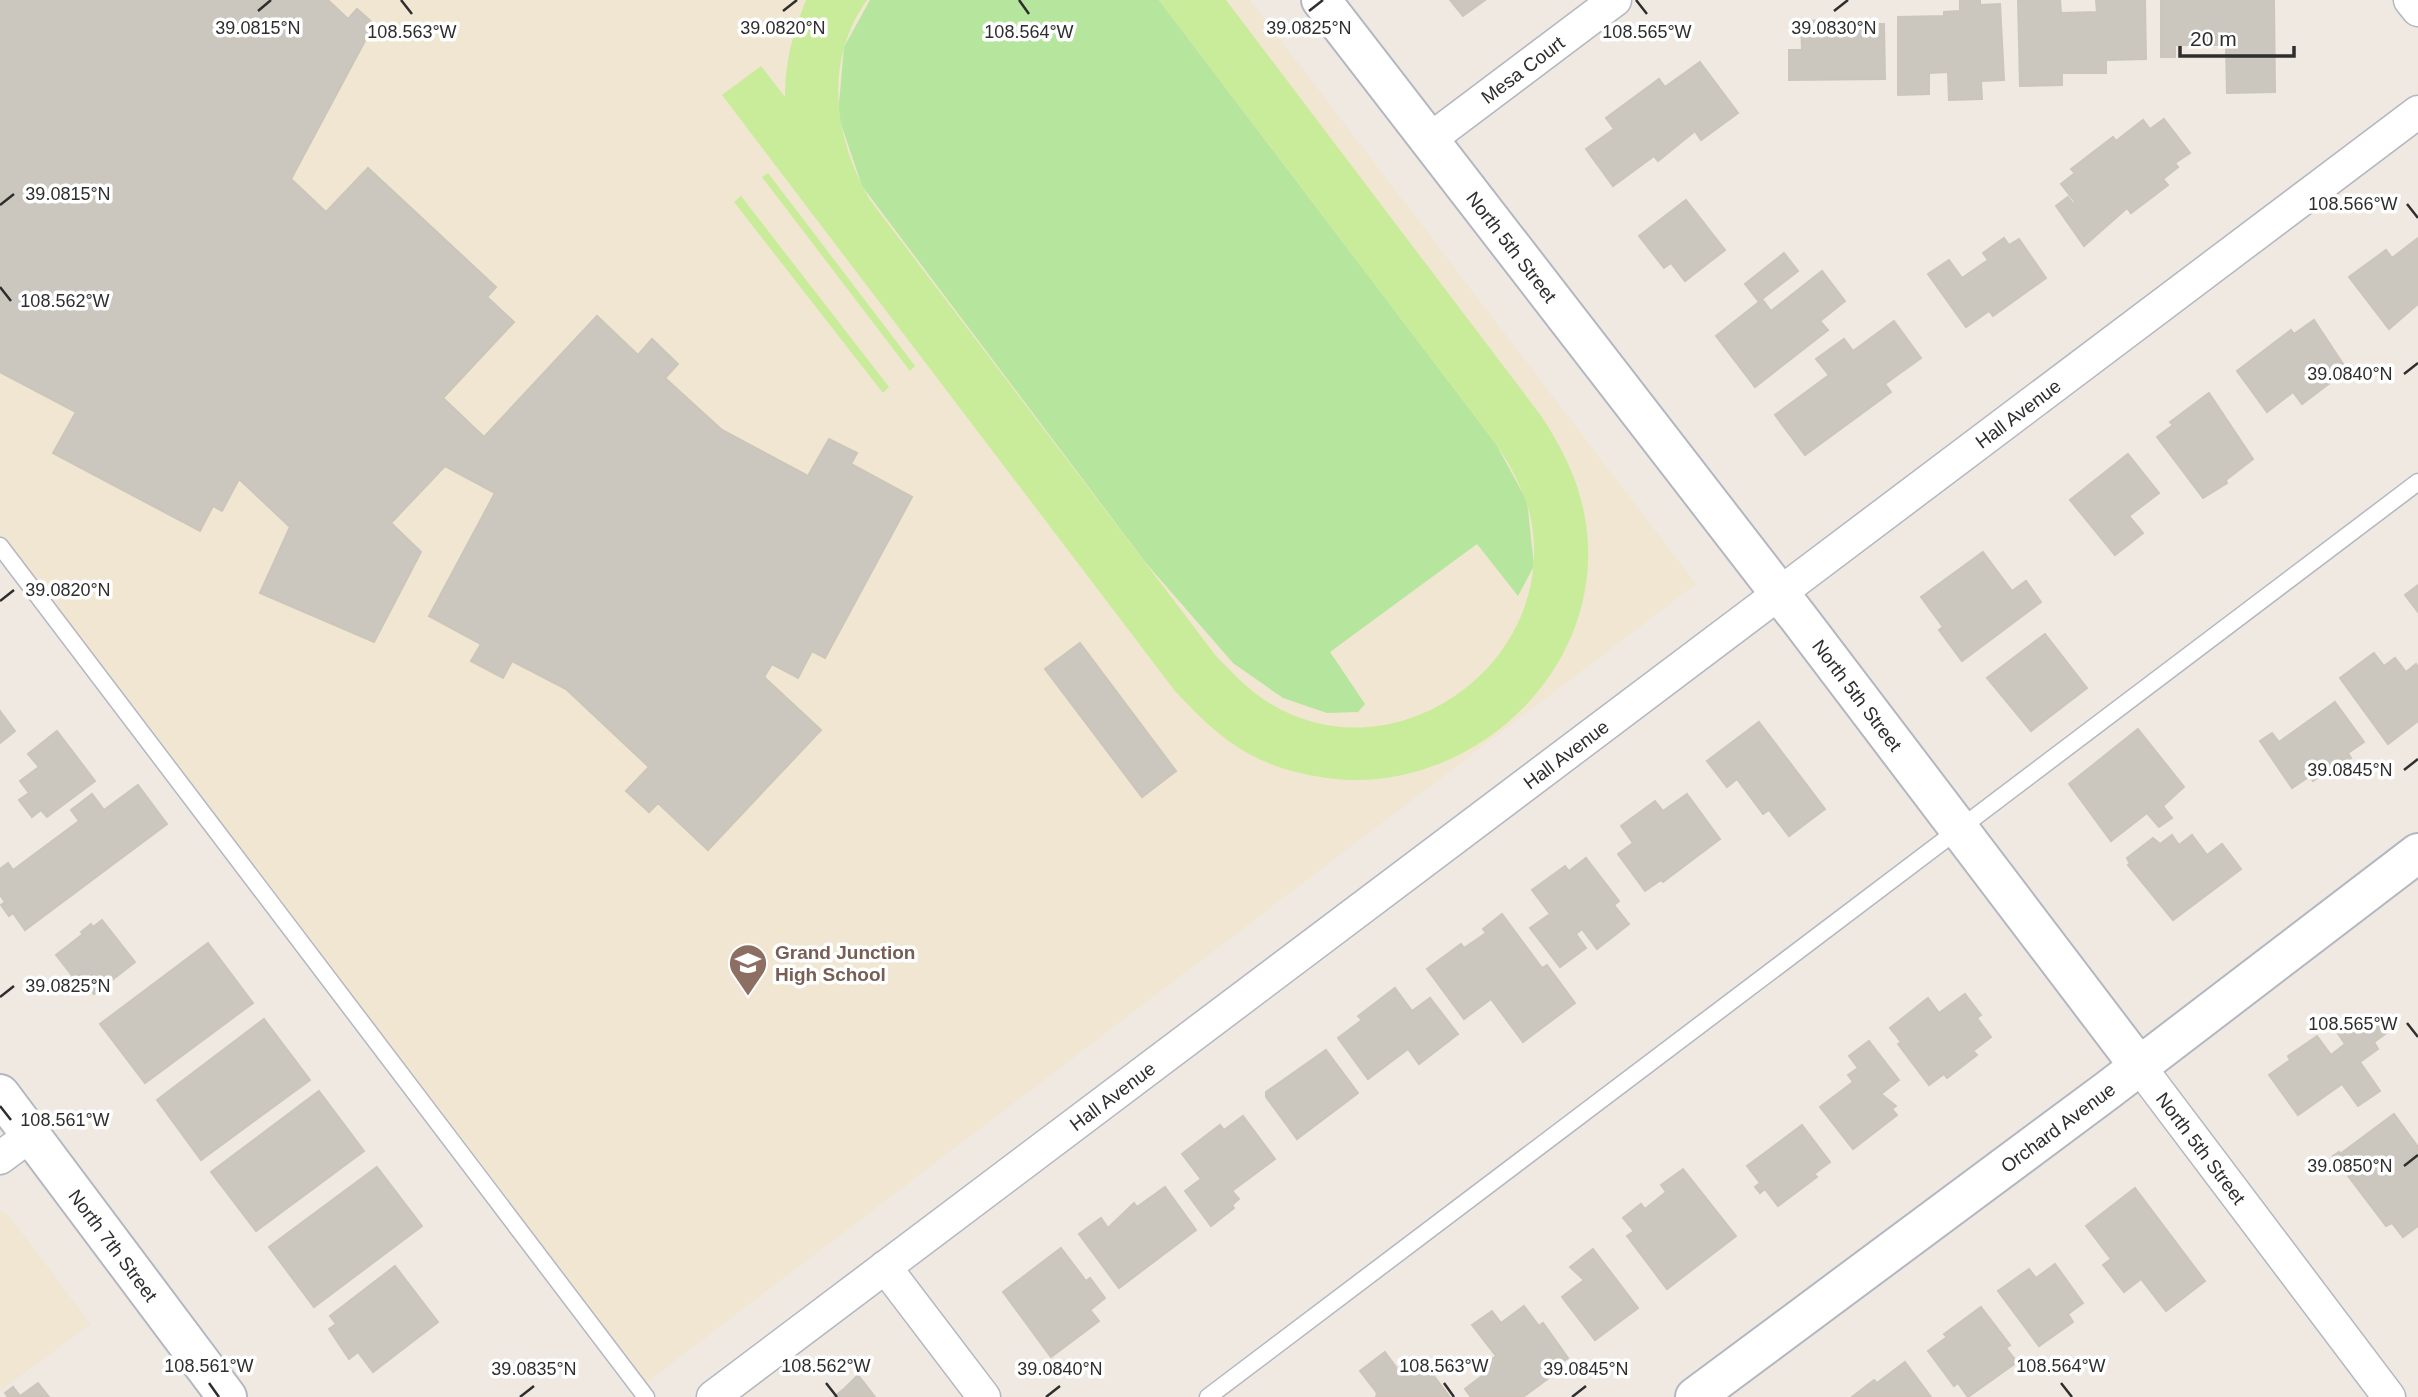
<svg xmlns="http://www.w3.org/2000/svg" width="2418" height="1397" viewBox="0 0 2418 1397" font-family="Arial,sans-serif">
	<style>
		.education { fill: #f0e6d1 }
		.green { fill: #b6e59e }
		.pitch { fill: #c9ec9a }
		.building { fill: #cbc7bf; stroke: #cbc5ba; stroke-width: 2 }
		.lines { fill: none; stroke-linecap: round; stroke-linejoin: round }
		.service-casing { stroke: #b4b7c1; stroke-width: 19 }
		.minor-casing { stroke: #b4b7c1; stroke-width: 35 }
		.tertiary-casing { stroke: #b4b7c1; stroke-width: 42 }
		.secondary-casing { stroke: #b4b7c1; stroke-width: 42 }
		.service { stroke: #fff; stroke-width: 16 }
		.minor { stroke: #fff; stroke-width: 32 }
		.tertiary { stroke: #fff; stroke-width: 38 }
		.secondary { stroke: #fff; stroke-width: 38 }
		.ticks { fill: none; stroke: #2e2e2e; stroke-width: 2.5 }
		.labels { text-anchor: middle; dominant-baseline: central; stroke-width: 7; stroke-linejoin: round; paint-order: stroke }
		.street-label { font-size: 19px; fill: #2e2e2e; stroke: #fff }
		.education-label { font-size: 19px; font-weight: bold; fill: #785e54; stroke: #fff; text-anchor: start }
		.ticks-label { font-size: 18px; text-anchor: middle; fill: #2e2e2e; stroke: #fff; stroke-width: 7; stroke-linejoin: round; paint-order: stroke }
	</style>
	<rect width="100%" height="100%" fill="#efe9e1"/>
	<g class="education">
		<polygon points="0,0 1250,0 1696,584 639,1388 0,546"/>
		<polygon points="0,1211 8,1215 90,1324 0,1391"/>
	</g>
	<polygon class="green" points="870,0 1159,0 1496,444 1527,501 1534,566 1518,596 1477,544 1330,652 1365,704 1358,712 1327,713 1283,698 1233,663 1145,562 862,186 838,115 844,47"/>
	<g class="pitch">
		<path d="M806 0H867C823 62 834 138 870 200L1216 656C1231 671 1245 687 1263 699 1384 781 1549 674 1533 532 1529 499 1514 471 1496 444L1159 0H1226L1539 413C1562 447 1580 482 1586 524 1606 663 1484 784 1348 780 1309 778 1265 767 1233 744 1211 729 1193 710 1175 691L722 95 761 66 785 97C785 62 793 32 806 0Z"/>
		<polygon points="768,173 915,366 910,371 762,177"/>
		<polygon points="741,196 889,387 883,393 734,202"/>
	</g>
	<g class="building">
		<polygon points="0,0 328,0 348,19 357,9 374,24 291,179 326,212 368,168 496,287 487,297 514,322 443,398 484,437 597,316 638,355 652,339 678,364 665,378 722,430 808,476 829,439 857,453 851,464 912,497 825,658 812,651 798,678 772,664 764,677 821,730 708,850 658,803 649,812 626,791 649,767 566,689 512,661 503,678 471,661 481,644 429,616 495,493 445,466 391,523 421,552 374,642 260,593 290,527 239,479 222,511 213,506 200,531 53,453 76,412 0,372"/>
		<polygon points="1450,0 1485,0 1463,16"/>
		<polygon points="1960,0 1980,0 1980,5 2000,4 2004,80 1981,81 1982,99 1949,100 1948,72 1929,73 1929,94 1898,95 1898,17 1944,16 1944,12 1960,11"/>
		<polygon points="2018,0 2060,0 2061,13 2097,12 2096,0 2145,0 2146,59 2106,60 2106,73 2062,73 2062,85 2020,86"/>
		<polygon points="2161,0 2274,0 2275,92 2227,93 2226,45 2175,45 2175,57 2161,57"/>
		<polygon points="1841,20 1842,24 1884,24 1885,79 1789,80 1789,50 1802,50 1801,21"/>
		<polygon points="1700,62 1738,113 1701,140 1695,131 1658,161 1654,156 1613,186 1586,149 1614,129 1606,118 1659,79 1665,87"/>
		<polygon points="2164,119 2190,153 2175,163 2178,167 2163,179 2168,185 2131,213 2127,208 2084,246 2056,206 2068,197 2073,204 2075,202 2061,184 2075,173 2071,169 2113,137 2116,141 2143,120 2150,129"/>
		<polygon points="1686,200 1725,250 1685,281 1671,263 1664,268 1639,236"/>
		<polygon points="2004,238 2009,245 2019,239 2046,278 1993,316 1989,311 1966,327 1928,274 1949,260 1962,278 1988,260 1983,253"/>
		<polygon points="2418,238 2418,304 2389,329 2349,277 2386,250 2392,258"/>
		<polygon points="1784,253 1798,271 1762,299 1771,311 1822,271 1845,301 1820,321 1828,330 1755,387 1716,336 1759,302 1745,284"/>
		<polygon points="2314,320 2347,370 2302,404 2293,392 2267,412 2237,371 2291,330 2294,334"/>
		<polygon points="1894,321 1921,358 1885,384 1891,392 1805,455 1775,415 1829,375 1816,359 1844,339 1853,351"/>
		<polygon points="2209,393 2253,459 2226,480 2227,483 2203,498 2157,437 2173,425 2170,422"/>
		<polygon points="2128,454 2159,493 2129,516 2143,533 2115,555 2070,500"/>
		<polygon points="1983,552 2012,591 2026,581 2041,602 1962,661 1939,630 1943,627 1921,597"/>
		<polygon points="2418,585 2418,612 2405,595"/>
		<polygon points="2045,634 2087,688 2031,731 1987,678"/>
		<polygon points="1080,643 1176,771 1142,797 1045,669"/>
		<polygon points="2374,653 2384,666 2395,658 2406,672 2416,664 2418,667 2418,721 2388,744 2340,678"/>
		<polygon points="2335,702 2364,742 2348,753 2351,758 2335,769 2333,766 2313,781 2310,776 2292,788 2260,741 2272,733 2279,742"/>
		<polygon points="0,711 15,731 0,743"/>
		<polygon points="1759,722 1825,809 1789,836 1769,810 1763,814 1737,779 1727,787 1707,761"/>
		<polygon points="2138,729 2184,787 2163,806 2172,818 2159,827 2147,813 2111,841 2069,784"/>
		<polygon points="57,731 95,781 47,817 41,810 32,817 19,800 29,793 20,781 39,767 28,754"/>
		<polygon points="138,785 167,824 25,930 13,913 9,916 1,905 5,902 0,895 0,869 8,863 13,870 79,821 71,810 92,794 104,810"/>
		<polygon points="1687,794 1720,839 1663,882 1661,880 1645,891 1618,854 1633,843 1621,826 1655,801 1663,811"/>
		<polygon points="2172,835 2179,845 2192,835 2207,855 2222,844 2241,869 2173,920 2128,865 2130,864 2127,858 2153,838 2160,844"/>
		<polygon points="1586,858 1619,901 1614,905 1629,924 1597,949 1582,929 1576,934 1586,948 1560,967 1530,928 1550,914 1532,890 1565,866 1569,871"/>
		<polygon points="1502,914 1542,968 1547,965 1575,1003 1523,1042 1491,999 1464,1019 1427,969 1461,944 1464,948 1486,933 1483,929"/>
		<polygon points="102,920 135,962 94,994 83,980 78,983 56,955 83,934 81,932 91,924 93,927"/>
		<polygon points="208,943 253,1003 145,1083 100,1024"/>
		<polygon points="1395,988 1412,1011 1430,998 1458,1034 1419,1064 1408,1049 1368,1079 1338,1038 1362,1020 1358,1016"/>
		<polygon points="1965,994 1981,1015 1977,1018 1991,1037 1973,1051 1977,1055 1947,1078 1944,1074 1929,1085 1898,1044 1901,1042 1890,1028 1928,998 1939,1013"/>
		<polygon points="2356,1018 2366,1031 2380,1021 2388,1032 2374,1042 2378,1049 2360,1062 2380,1091 2358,1106 2342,1084 2298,1115 2269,1075 2290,1060 2288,1056 2317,1036 2331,1055 2345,1044 2337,1032"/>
		<polygon points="264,1019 310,1080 201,1160 157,1100"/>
		<polygon points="1869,1041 1899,1080 1881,1094 1896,1106 1892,1109 1897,1115 1853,1149 1820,1107 1853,1082 1848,1075 1858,1068 1849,1056"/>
		<polygon points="1326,1050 1358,1093 1297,1139 1266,1097 1266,1092"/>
		<polygon points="319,1091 364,1151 256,1231 211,1172"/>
		<polygon points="2394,1114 2418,1147 2418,1226 2403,1237 2392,1223 2386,1226 2333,1156 2339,1152 2340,1154"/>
		<polygon points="1243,1116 1275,1159 1232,1191 1239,1199 1232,1205 1234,1208 1211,1226 1185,1191 1201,1179 1182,1154 1220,1125 1224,1130"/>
		<polygon points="1802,1125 1830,1162 1814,1174 1817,1177 1778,1206 1765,1189 1760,1193 1755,1187 1760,1183 1747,1166"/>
		<polygon points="377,1167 422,1226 314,1307 269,1247"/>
		<polygon points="1683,1169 1736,1236 1667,1289 1627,1236 1634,1231 1623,1218 1641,1204 1645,1209 1666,1192 1661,1185"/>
		<polygon points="1165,1187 1196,1230 1119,1288 1079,1234 1101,1218 1108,1228 1134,1203 1137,1207"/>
		<polygon points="2135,1188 2205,1281 2166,1311 2141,1279 2124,1292 2103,1265 2111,1259 2086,1226"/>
		<polygon points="1061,1248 1086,1281 1090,1278 1105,1298 1090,1310 1099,1321 1051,1357 1003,1292"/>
		<polygon points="1593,1249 1638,1308 1595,1340 1562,1297 1584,1280 1570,1267"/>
		<polygon points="2055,1264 2083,1303 2068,1314 2073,1322 2039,1346 1998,1291 2029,1269 2036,1278"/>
		<polygon points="395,1266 438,1322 373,1372 358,1352 349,1359 329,1329 336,1324 330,1316"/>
		<polygon points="1524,1306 1539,1326 1543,1323 1568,1358 1554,1368 1557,1372 1523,1397 1471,1397 1465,1389 1487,1372 1483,1366 1496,1356 1472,1325 1492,1311 1501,1323"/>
		<polygon points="1981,1307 2010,1345 2006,1348 2017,1362 1968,1397 1958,1383 1954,1386 1928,1351 1947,1337 1944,1334"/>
		<polygon points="1385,1352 1401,1374 1421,1359 1449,1396 1376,1397 1377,1393 1360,1371"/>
		<polygon points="1905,1362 1931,1397 1852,1397 1874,1380 1877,1383"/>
		<polygon points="858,1375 875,1397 834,1397 845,1388"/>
		<polygon points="38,1383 49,1397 8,1397 5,1393 13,1387 20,1396"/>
	</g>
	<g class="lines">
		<g class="service-casing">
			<g id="service">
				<polyline points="0,546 646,1397"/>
				<polyline points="1208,1397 2418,482"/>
			</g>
		</g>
		<g class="minor-casing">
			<g id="minor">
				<polyline points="2410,0 2418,10"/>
				<path id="s1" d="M1429 140 1615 0"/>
				<path id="s2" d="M2139 1066 2389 1397"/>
				<polyline points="0,1158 31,1135"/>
				<polyline points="885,1267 984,1397"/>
				<path id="s3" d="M713 1397 2418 112"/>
			</g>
		</g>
		<g class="tertiary-casing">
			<g id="tertiary">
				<path id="s4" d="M1321 0 1801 621 2139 1066"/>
				<path id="s5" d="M1695 1397 2108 1090 2418 853"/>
			</g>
		</g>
		<g class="secondary-casing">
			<g id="secondary">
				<path id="s6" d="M0 1094 227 1397"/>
			</g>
		</g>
		<use href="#service" class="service"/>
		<use href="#minor" class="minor"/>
		<use href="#tertiary" class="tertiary"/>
		<use href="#secondary" class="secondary"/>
	</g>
	<path class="ticks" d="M401 0 412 14M1019 0 1029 14M1636 0 1647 14M258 11 271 0M783 11 797 0M1309 11 1323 0M1834 11 1848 0M2407 204 2418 218M0 205 14 194M0 287 11 301M2404 374 2418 363M0 601 14 590M2404 770 2418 759M0 997 14 986M2407 1023 2418 1037M0 1106 11 1120M2404 1166 2418 1155M209 1383 219 1397M826 1383 837 1397M1444 1383 1454 1397M2061 1383 2072 1397M520 1397 534 1386M1046 1397 1060 1386M1572 1397 1586 1386"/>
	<defs>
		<g id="school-pin" transform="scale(2.0125)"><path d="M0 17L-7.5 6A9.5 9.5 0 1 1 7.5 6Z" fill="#8d6e63" stroke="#fff"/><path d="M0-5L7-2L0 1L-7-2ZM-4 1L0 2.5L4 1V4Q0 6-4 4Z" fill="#fff"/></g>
	</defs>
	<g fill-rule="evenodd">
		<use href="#school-pin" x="748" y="963"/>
	</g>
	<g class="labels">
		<g class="street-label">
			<text stroke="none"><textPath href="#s1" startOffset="117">Mesa Court</textPath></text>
			<text stroke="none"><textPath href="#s4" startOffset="312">North 5th Street</textPath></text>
			<text stroke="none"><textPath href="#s3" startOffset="1634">Hall Avenue</textPath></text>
			<text stroke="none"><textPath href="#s4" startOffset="878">North 5th Street</textPath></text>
			<text stroke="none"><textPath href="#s3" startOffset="1068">Hall Avenue</textPath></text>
			<text stroke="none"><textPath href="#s3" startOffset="500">Hall Avenue</textPath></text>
			<text stroke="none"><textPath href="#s5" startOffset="452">Orchard Avenue</textPath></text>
			<text stroke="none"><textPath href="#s2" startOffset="103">North 5th Street</textPath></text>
			<text stroke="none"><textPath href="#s6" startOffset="189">North 7th Street</textPath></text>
		</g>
		<g class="education-label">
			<text x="775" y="952">Grand Junction<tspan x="775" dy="22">High School</tspan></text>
		</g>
	</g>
	<g class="ticks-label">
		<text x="783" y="34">39.0820°N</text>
		<text x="1309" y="34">39.0825°N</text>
		<text x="1834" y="34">39.0830°N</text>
		<text x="258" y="34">39.0815°N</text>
		<text x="1029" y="38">108.564°W</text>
		<text x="1647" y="38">108.565°W</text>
		<text x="412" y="38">108.563°W</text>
		<text x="68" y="200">39.0815°N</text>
		<text x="2353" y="210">108.566°W</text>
		<text x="65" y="307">108.562°W</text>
		<text x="2350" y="380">39.0840°N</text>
		<text x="68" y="596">39.0820°N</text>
		<text x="2350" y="776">39.0845°N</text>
		<text x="68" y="992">39.0825°N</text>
		<text x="2353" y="1030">108.565°W</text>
		<text x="65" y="1126">108.561°W</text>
		<text x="2350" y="1172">39.0850°N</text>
		<text x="209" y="1372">108.561°W</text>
		<text x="826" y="1372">108.562°W</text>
		<text x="1444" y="1372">108.563°W</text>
		<text x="2061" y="1372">108.564°W</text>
		<text x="534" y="1375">39.0835°N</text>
		<text x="1060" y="1375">39.0840°N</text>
		<text x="1586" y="1375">39.0845°N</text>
	</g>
	<path d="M2180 46v10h114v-10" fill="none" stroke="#2e2e2e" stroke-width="3.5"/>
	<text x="2190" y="46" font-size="21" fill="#2e2e2e" stroke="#ffffff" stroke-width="5" paint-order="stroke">20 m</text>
</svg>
